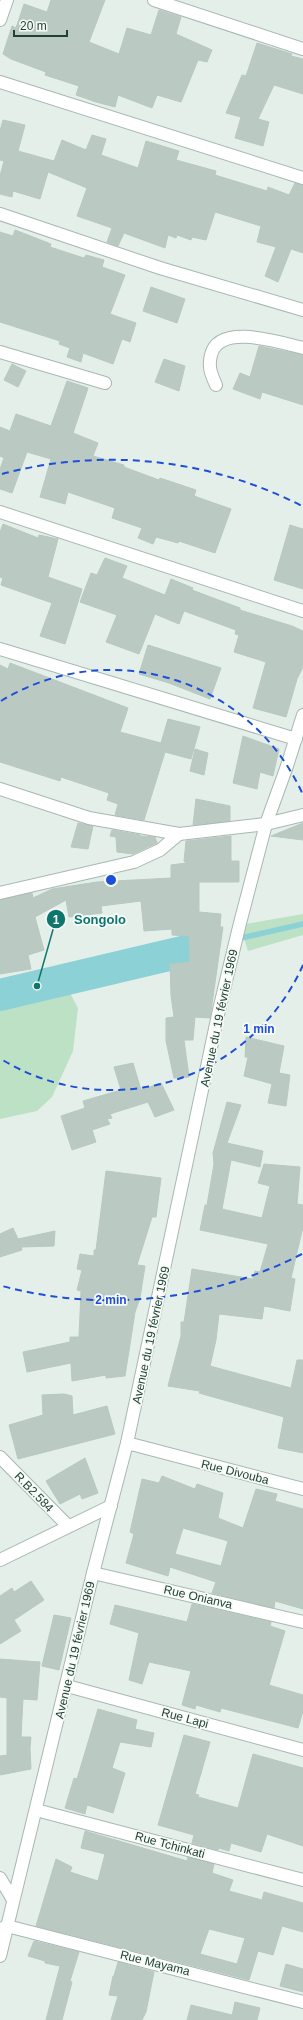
<svg xmlns="http://www.w3.org/2000/svg" width="303" height="2020" viewBox="0 0 303 2020" font-family="Arial,sans-serif">
	<style>
		.green { fill: #bde1c4 }
		.lines { fill: none; stroke-linecap: round; stroke-linejoin: round }
		.stream { stroke: #8bd1d6; stroke-width: 5.5 }
		.river { stroke: #8bd1d6; stroke-width: 32 }
		.building { fill: #bacac2; stroke: #b7c9c0; fill-rule: evenodd }
		.minor-casing { stroke: #a7b8b1; stroke-width: 14 }
		.minor { stroke: #fff; stroke-width: 12 }
		.ring { fill: none; stroke: #1d4ed8; stroke-width: 2; stroke-dasharray: 7 5 }
		.labels { text-anchor: middle; dominant-baseline: central; stroke-width: 3.5; stroke-linejoin: round; paint-order: stroke }
		.street-label { font-size: 12px; fill: #234237; stroke: #f6fbf8 }
		.centre { fill: #1d4ed8; stroke: #f6fbf8; stroke-width: 2 }
		.ring-label { font-size: 12px; text-anchor: middle; font-weight: bold; fill: #1d4ed8; stroke: #f6fbf8; stroke-width: 3.5; stroke-linejoin: round; paint-order: stroke }
		.leader { fill: none; stroke: #0f766e; stroke-width: 1.5 }
		.callout-dot { fill: #0f766e; stroke: #f6fbf8; stroke-width: 1.5 }
		.mark-label { font-size: 12px; text-anchor: middle; font-weight: bold; fill: #fff }
		.callout-label { font-size: 13px; text-anchor: middle; font-weight: bold; fill: #0f766e; stroke: #f6fbf8; stroke-width: 3.5; stroke-linejoin: round; paint-order: stroke }
	</style>
	<rect width="100%" height="100%" fill="#e5efea"/>
	<g class="green">
		<polygon points="303,914 303,935 248,951 240,925"/>
		<polygon points="56,985 70,993 78,1008 73,1051 52,1097 37,1111 0,1119 0,1006 38,988"/>
	</g>
	<g class="lines">
		<polyline class="stream" points="241,938 303,924"/>
		<polyline class="river" points="0,995 203,947"/>
	</g>
	<g class="building">
		<polygon points="51,0 105,0 89,42 119,54 127,28 151,35 159,10 181,17 176,34 212,50 207,62 198,60 181,102 157,95 152,108 118,95 115,107 96,102 76,95 79,86 45,75 46,72 11,59 3,54 12,26 16,28 24,4 47,12"/>
		<polygon points="257,43 292,54 291,56 303,59 303,94 274,85 258,119 269,122 263,146 235,138 241,117 226,113 242,75 246,76"/>
		<polygon points="3,120 25,125 18,151 54,161 62,140 86,150 92,135 106,139 101,155 138,168 146,141 179,151 176,160 216,171 215,175 267,191 268,187 289,195 295,183 303,185 303,253 291,249 278,282 265,276 276,247 257,242 261,226 215,212 206,240 192,237 191,240 177,235 176,238 168,235 165,248 124,233 118,246 107,242 112,228 77,216 87,188 48,172 40,199 13,191 12,197 0,194 0,176 4,161 0,160 0,131"/>
		<polygon points="15,230 51,244 50,247 84,258 86,255 104,260 102,267 125,275 110,314 136,323 130,342 122,339 113,364 83,353 81,362 67,357 70,348 59,344 60,341 0,322 0,232 13,236"/>
		<polygon points="151,287 185,299 177,323 143,311"/>
		<polygon points="259,346 303,355 303,405 262,392 260,399 233,389 240,373 250,377"/>
		<polygon points="164,359 185,366 179,391 155,382"/>
		<polygon points="12,364 26,371 18,387 4,380"/>
		<polygon points="67,381 88,388 73,433 98,443 93,456 124,465 124,467 159,480 160,478 196,490 194,496 231,509 215,553 179,541 178,543 156,537 153,544 138,538 142,528 112,518 115,508 68,492 65,504 40,497 51,459 27,452 12,493 0,489 0,469 4,458 0,456 0,427 10,431 16,414 51,426"/>
		<polygon points="3,524 38,538 39,535 58,539 48,577 82,589 65,644 40,636 52,603 1,585 3,578 0,577 0,532"/>
		<polygon points="290,525 303,529 303,589 274,580"/>
		<polygon points="105,558 127,566 122,578 165,595 171,579 193,588 192,590 240,608 240,610 292,626 303,631 303,667 297,679 286,717 253,708 266,662 234,652 239,635 235,634 236,630 184,611 179,624 155,614 139,654 106,642 117,615 80,602 91,573 97,575"/>
		<polygon points="148,645 221,668 210,699 169,683 139,674"/>
		<polygon points="10,663 128,708 120,732 161,743 168,719 200,727 191,759 165,752 144,820 115,815 118,804 107,800 109,793 61,777 60,781 0,762 0,665 8,669"/>
		<polygon points="243,736 279,749 273,776 260,772 257,789 233,783"/>
		<polygon points="195,749 208,753 204,775 190,771"/>
		<polygon points="196,799 230,806 230,821 193,825"/>
		<polygon points="78,823 93,826 88,849 71,847"/>
		<polygon points="303,823 303,840 271,836"/>
		<polygon points="112,830 140,835 140,836 155,837 157,843 133,854 117,852 116,837 110,836"/>
		<polygon points="231,836 231,861 239,861 239,882 199,882 199,912 221,914 220,927 223,927 210,1018 195,1017 193,1040 184,1040 189,1077 174,1078 166,1041 166,1018 174,1017 171,995 170,964 190,962 189,936 172,935 172,929 144,931 141,901 101,906 102,913 69,917 66,900 35,917 44,950 28,955 31,969 0,974 0,900 32,893 33,898 52,889 97,882 171,878 171,865 186,863 184,861 186,841"/>
		<polygon points="246,1037 284,1046 279,1073 290,1075 286,1106 268,1103 272,1084 244,1076 248,1057 245,1057"/>
		<polygon points="133,1063 141,1090 161,1083 174,1110 155,1117 148,1102 110,1114 112,1118 107,1119 110,1124 92,1130 96,1142 72,1150 61,1116 85,1108 83,1101 121,1090 114,1067"/>
		<polygon points="227,1102 241,1105 227,1143 263,1151 260,1167 231,1160 222,1209 262,1218 270,1186 258,1183 264,1164 300,1167 297,1204 303,1205 303,1227 291,1278 295,1279 290,1311 264,1306 262,1319 219,1314 216,1340 210,1366 291,1388 297,1360 303,1360 303,1453 278,1448 284,1417 199,1393 200,1391 168,1386 181,1336 181,1322 184,1322 192,1269 253,1279 255,1271 260,1272 268,1244 200,1230 205,1205 207,1205 214,1164 213,1153"/>
		<polygon points="106,1171 161,1178 156,1217 152,1217 137,1265 145,1266 140,1298 135,1312 125,1376 106,1378 106,1375 72,1381 71,1363 27,1372 23,1352 70,1342 70,1337 79,1337 81,1291 77,1290 82,1270 77,1269 80,1254 94,1256 94,1250 96,1250"/>
		<polygon points="13,1228 18,1239 55,1231 54,1246 21,1247 22,1250 0,1257 0,1234"/>
		<polygon points="64,1394 72,1396 73,1415 107,1406 115,1434 18,1459 9,1425 43,1415 42,1395"/>
		<polygon points="85,1458 98,1493 82,1499 80,1494 60,1504 46,1481"/>
		<path d="M162 1476 195 1489 197 1484 223 1493 218 1518 243 1528 256 1489 277 1494 275 1501 303 1509V1609L275 1601 274 1608 212 1593 216 1582 170 1567 168 1576 126 1563 134 1534 130 1532 142 1479 159 1483ZM183 1528 228 1541 221 1566 175 1554Z"/>
		<polygon points="31,1581 44,1600 14,1620 21,1631 0,1644 0,1596 12,1588 14,1592"/>
		<polygon points="192,1604 271,1622 270,1626 285,1631 269,1685 303,1695 303,1711 298,1728 221,1708 220,1712 196,1705 195,1709 182,1705 191,1671 149,1662 142,1684 129,1680 139,1633 110,1624 115,1605 187,1622"/>
		<polygon points="54,1615 71,1618 59,1670 42,1666"/>
		<polygon points="0,1659 40,1662 37,1700 23,1699 21,1737 31,1737 30,1748 31,1769 0,1775 0,1756 7,1755 7,1698 0,1697"/>
		<polygon points="98,1709 137,1720 135,1729 154,1733 151,1747 120,1742 112,1768 125,1773 113,1813 87,1805 85,1814 65,1808 74,1778 77,1779"/>
		<polygon points="184,1735 210,1742 195,1794 199,1795 198,1797 238,1808 253,1754 303,1768 303,1846 267,1834 261,1852 231,1843 229,1851 219,1848 218,1850 192,1843 194,1835 158,1825"/>
		<path d="M85 1831 187 1861 188 1857 214 1864 212 1873 233 1880 229 1891 262 1900 264 1892 303 1903V1932L282 1926 273 1955 258 1951 249 1980 36 1926 56 1859 72 1867 70 1872 98 1881 105 1854 81 1848ZM209 1929 245 1938 237 1964 200 1954Z"/>
		<polygon points="34,1941 79,1952 70,1981 72,1982 62,2020 46,2020 60,1966 45,1963 45,1961 28,1956"/>
		<polygon points="118,1962 154,1972 146,2012 142,2020 111,2020 118,1996 109,1995 113,1976 114,1976"/>
		<polygon points="286,1964 303,1969 303,1992 280,1986"/>
		<polygon points="235,2002 260,2008 257,2020 187,2020 191,2005 232,2015 232,2016"/>
	</g>
	<g class="lines">
		<g class="minor-casing">
			<g id="minor">
				<polyline points="154,0 303,49"/>
				<polyline points="0,20 7,0"/>
				<polyline points="0,82 303,178"/>
				<polyline points="0,214 160,268 303,310"/>
				<polyline points="0,352 105,383"/>
				<path d="M216 385C211 374 208 367 211 355 219 322 281 343 303 348"/>
				<polyline points="0,512 303,611"/>
				<polyline points="0,649 296,739"/>
				<polyline points="0,789 89,818 179,834 266,824 303,815"/>
				<polyline points="0,893 134,862 160,850 179,834"/>
				<polyline points="127,1443 303,1489"/>
				<polyline points="0,1457 68,1526"/>
				<polyline points="0,1560 111,1506"/>
				<polyline points="93,1573 303,1622"/>
				<polyline points="67,1686 303,1750"/>
				<polyline points="36,1810 303,1880"/>
				<polyline points="0,1878 13,1900"/>
				<polyline points="1,1929 7,1926 303,2002"/>
				<polyline points="0,1956 93,1573 127,1443 219,1010 240,923 266,824 287,766 303,715"/>
			</g>
		</g>
		<use href="#minor" class="minor"/>
	</g>
	<g class="ring">
		<path d="M303 965A210 210 0 0 1 1 1059M1 701A210 210 0 0 1 303 795"/>
		<path d="M302 1254A420 420 0 0 1 2 1286M2 474A420 420 0 0 1 302 506"/>
	</g>
	<g class="labels">
		<g class="street-label">
			<text transform="translate(219 1018) rotate(-78)">Avenue du 19 février 1969</text>
			<text transform="translate(151 1335) rotate(-78)">Avenue du 19 février 1969</text>
			<text transform="translate(235 1472) rotate(14)">Rue Divouba</text>
			<text transform="translate(34 1492) rotate(46)">R.B2.584</text>
			<text transform="translate(198 1597) rotate(13)">Rue Onianva</text>
			<text transform="translate(75 1650) rotate(-77)">Avenue du 19 février 1969</text>
			<text transform="translate(185 1718) rotate(15)">Rue Lapi</text>
			<text transform="translate(170 1845) rotate(15)">Rue Tchinkati</text>
			<text transform="translate(155 1963) rotate(14)">Rue Mayama</text>
		</g>
	</g>
	<circle cx="111" cy="880" r="6" class="centre"/>
	<g class="ring-label">
		<text x="259" y="1033">1 min</text>
		<text x="111" y="1304">2 min</text>
	</g>
	<path class="leader" d="M37 986L56 919"/>
	<g class="callout-dot">
		<circle cx="37" cy="986" r="4"/>
		<circle cx="56" cy="919" r="10"/>
	</g>
	<g class="mark-label">
		<text x="56" y="924">1</text>
	</g>
	<g class="callout-label">
		<text x="100" y="924">Songolo</text>
	</g>
	<path d="M14 30v6h53v-6" fill="none" stroke="#234237" stroke-width="2"/>
	<text x="20" y="30" font-size="12" fill="#234237" stroke="#f6fbf8" stroke-width="3" paint-order="stroke">20 m</text>
</svg>
